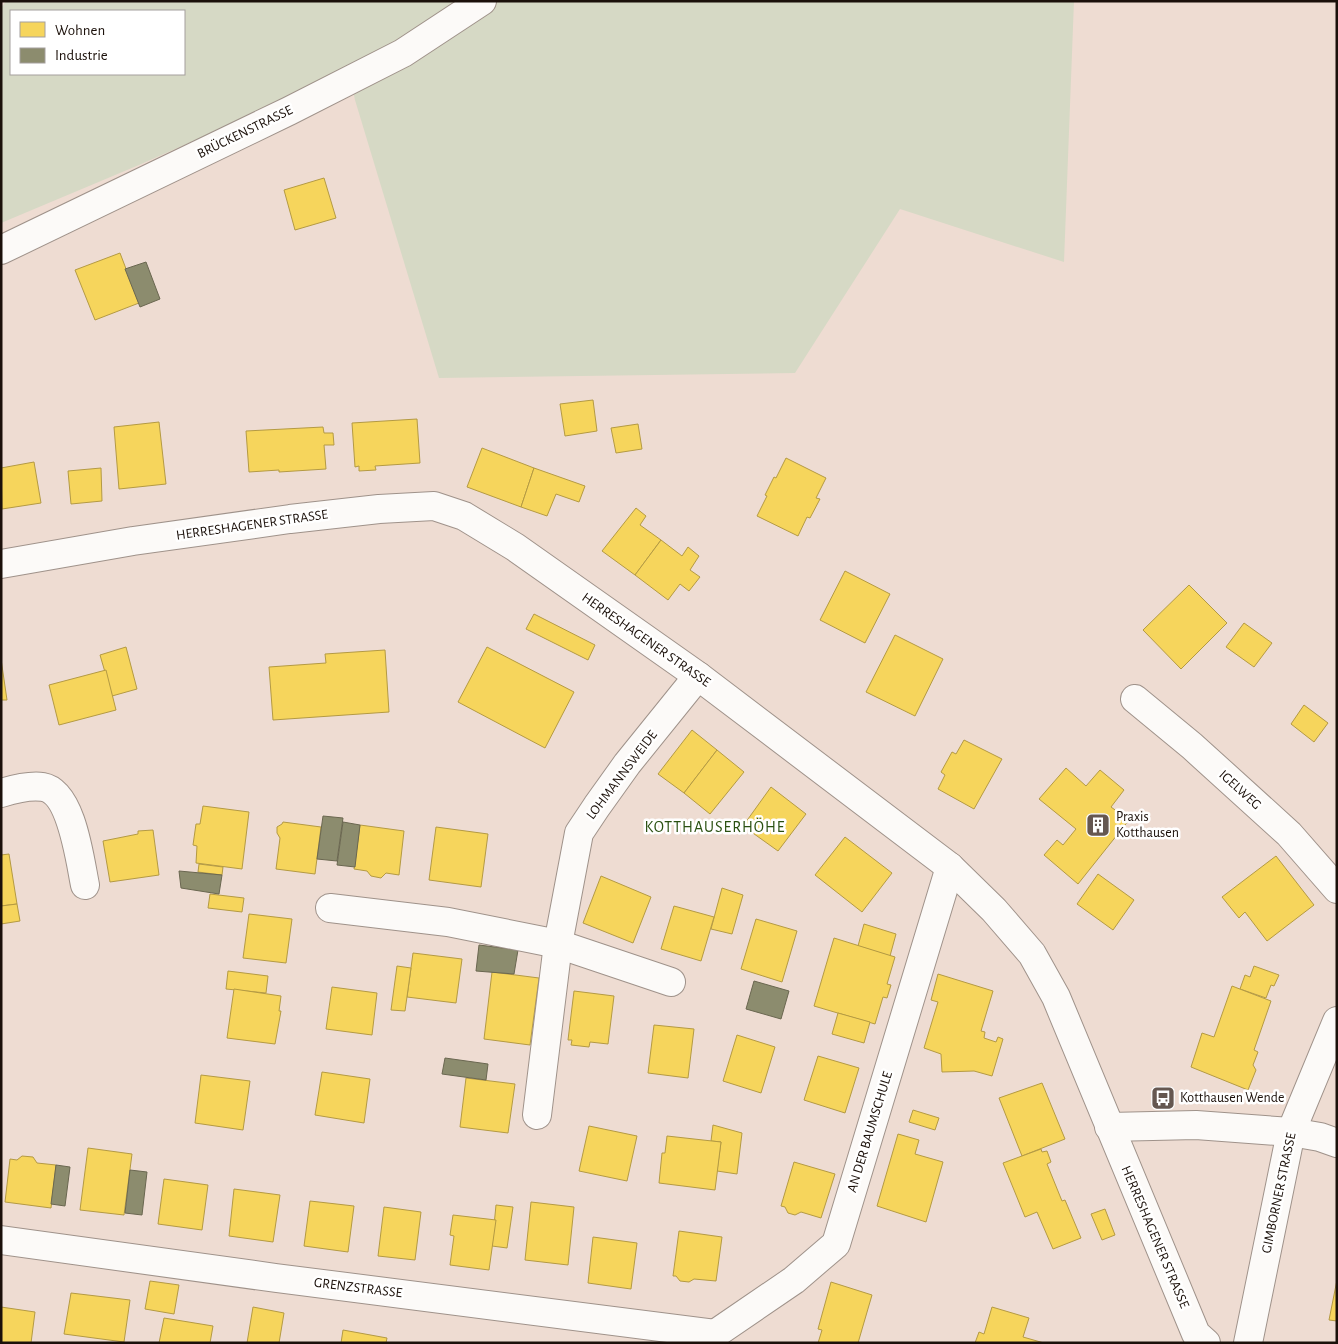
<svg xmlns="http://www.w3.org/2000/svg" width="1338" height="1344" viewBox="0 0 1338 1344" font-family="'Alegreya Sans',sans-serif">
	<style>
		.green { fill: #d6d9c5; fill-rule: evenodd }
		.homes { fill: #f6d55c; stroke: #b49a43 }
		.industry { fill: #8c8c6e; stroke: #6a6750 }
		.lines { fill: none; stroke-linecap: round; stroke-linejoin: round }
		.minor-casing { stroke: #9f928a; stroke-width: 30 }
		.tertiary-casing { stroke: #9f928a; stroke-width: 30 }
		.minor { stroke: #fcfaf8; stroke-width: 28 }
		.tertiary { stroke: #fcfaf8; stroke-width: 28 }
		.labels { text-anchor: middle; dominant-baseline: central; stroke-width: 5; stroke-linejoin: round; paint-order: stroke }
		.street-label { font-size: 14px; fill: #1b100a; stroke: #fff }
		.poi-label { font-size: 14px; fill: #1b100a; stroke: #fff; text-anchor: start }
		.quarter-label { font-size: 16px; letter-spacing: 1px; fill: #2a5011; stroke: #fff }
	</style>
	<rect width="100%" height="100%" fill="#eedcd2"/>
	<path class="green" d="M6 1H1074L1064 262 900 209 795 373 439 378 355 100 349 72 139 165 1 223V8ZM11 11H184V74H11Z"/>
	<g class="homes">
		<polygon points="324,178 336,218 295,230 284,190"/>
		<polygon points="120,253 139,303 95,320 75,270"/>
		<polygon points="593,400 597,431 565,436 560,404"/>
		<polygon points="417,419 420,463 375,466 376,470 359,471 359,466 355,467 352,423"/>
		<polygon points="159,422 166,484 119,489 114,427"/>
		<polygon points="638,424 642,449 616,453 611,428"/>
		<polygon points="323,427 324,433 333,433 334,445 324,445 326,469 279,472 279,470 249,472 246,431"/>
		<polygon points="482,448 534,468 521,507 467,487"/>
		<polygon points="786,458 826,478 816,498 820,499 810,518 807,517 798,536 757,516 767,496 765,495 774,477 776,478"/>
		<polygon points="34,462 41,503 2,509 1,468"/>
		<polygon points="101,468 102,501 71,504 68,471"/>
		<polygon points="534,468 585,486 579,502 556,494 547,516 521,507"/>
		<polygon points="636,508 646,516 640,525 661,540 635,575 602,551"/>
		<polygon points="661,540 682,556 688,547 699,556 690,570 700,577 689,591 680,584 668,600 635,575"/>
		<polygon points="845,571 890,594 865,643 820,620"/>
		<polygon points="1189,585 1227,623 1181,669 1143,630"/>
		<polygon points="534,614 595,645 588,660 526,629"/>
		<polygon points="1244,623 1272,643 1254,667 1226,647"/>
		<polygon points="895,635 943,659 915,716 866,692"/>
		<polygon points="126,647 137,689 112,696 100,655"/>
		<polygon points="487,647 574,692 545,748 458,702"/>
		<polygon points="385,650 389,712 273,720 269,667 326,663 325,654"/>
		<polygon points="1,659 7,700 1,700"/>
		<polygon points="106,670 116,710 59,725 49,685"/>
		<polygon points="1304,705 1328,723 1314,742 1291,724"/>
		<polygon points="692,730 717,750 684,793 658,774"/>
		<polygon points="964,740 1002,759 974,809 938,789 945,775 941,772 952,752 956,754"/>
		<polygon points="717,750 744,772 710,814 684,793"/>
		<polygon points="1066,768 1086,786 1100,770 1124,790 1111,807 1129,820 1078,884 1044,855 1057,840 1063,845 1076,829 1039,799"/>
		<polygon points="771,787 806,814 778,851 743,826"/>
		<polygon points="203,806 249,812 242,869 196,863 197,846 193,845 196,824 200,824"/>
		<polygon points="283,822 321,827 315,874 276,869 280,838 277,833 277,827 282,824"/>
		<polygon points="360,825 404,831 399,875 386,873 381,878 371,876 367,871 354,869"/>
		<polygon points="436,827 488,834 481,887 429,880"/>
		<polygon points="153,830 159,875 110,882 103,841 138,834 138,831"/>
		<polygon points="845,837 892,873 862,912 815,875"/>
		<polygon points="9,854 17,904 1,906 1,855"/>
		<polygon points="1276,856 1314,905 1267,941 1245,912 1239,918 1222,897"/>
		<polygon points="199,864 223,867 222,875 198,872"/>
		<polygon points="1098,874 1134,900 1113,930 1077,904"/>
		<polygon points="601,876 651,897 633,943 583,923"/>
		<polygon points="722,888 743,895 732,934 711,929"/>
		<polygon points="210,894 244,898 242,912 208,908"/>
		<polygon points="17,904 20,921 1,924 1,906"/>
		<polygon points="674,906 714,917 701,961 661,949"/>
		<polygon points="249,914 292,919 286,963 243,958"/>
		<polygon points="756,919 797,931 782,982 741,969"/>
		<polygon points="864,924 896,934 890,956 858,946"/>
		<polygon points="834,938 895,957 887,984 891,985 887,998 883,997 875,1024 814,1006"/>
		<polygon points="413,953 462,959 456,1003 407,997"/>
		<polygon points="397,966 411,968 405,1011 391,1010"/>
		<polygon points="1254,966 1279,975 1274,986 1271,985 1266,998 1240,989 1245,975 1250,977"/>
		<polygon points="228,971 268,976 266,993 226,989"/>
		<polygon points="492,972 539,978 530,1045 484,1039"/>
		<polygon points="938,974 993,991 981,1031 985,1032 984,1038 996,1042 998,1037 1003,1039 992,1076 974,1071 942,1072 941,1054 924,1048 938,1002 931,1000"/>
		<polygon points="1232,986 1271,1001 1254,1050 1258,1052 1253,1065 1256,1070 1248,1090 1191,1067 1202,1033 1214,1037"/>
		<polygon points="332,987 377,993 372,1035 326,1029"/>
		<polygon points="234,989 281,996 279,1011 281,1011 275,1044 227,1038"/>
		<polygon points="574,991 614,996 608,1044 590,1042 589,1047 571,1045 572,1040 568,1040"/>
		<polygon points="838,1013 870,1022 864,1043 832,1034"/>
		<polygon points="654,1025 694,1029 688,1078 648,1073"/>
		<polygon points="737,1035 775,1047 761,1093 723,1081"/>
		<polygon points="818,1056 859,1068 845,1113 804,1100"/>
		<polygon points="322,1072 370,1079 364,1123 315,1115"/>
		<polygon points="201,1075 250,1081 243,1130 195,1123"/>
		<polygon points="466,1078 515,1084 508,1133 460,1127"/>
		<polygon points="1042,1083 1065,1139 1022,1156 999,1098"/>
		<polygon points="913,1110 939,1118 935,1130 909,1122"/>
		<polygon points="713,1125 742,1133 737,1174 717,1171 721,1142 711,1141"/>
		<polygon points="589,1126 637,1136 627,1181 579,1171"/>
		<polygon points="898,1134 919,1140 915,1154 943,1162 926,1222 877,1206"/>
		<polygon points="667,1136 721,1142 715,1190 659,1183 662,1153 665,1153"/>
		<polygon points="88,1148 132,1154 124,1215 80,1210"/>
		<polygon points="1041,1149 1042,1152 1047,1151 1051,1162 1047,1164 1062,1201 1065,1200 1081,1238 1053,1249 1037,1212 1025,1217 1003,1163"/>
		<polygon points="22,1156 33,1157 37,1163 56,1165 51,1208 5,1202 10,1159 17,1160"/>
		<polygon points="794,1162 835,1174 821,1218 801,1212 795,1215 788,1213 785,1207 781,1206"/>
		<polygon points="164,1179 208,1185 202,1230 158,1224"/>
		<polygon points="234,1189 280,1195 273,1242 229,1236"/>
		<polygon points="310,1201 354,1206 348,1252 304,1246"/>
		<polygon points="531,1202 574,1207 568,1265 525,1260"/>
		<polygon points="496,1205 513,1207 507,1248 492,1246"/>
		<polygon points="384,1207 421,1212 415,1260 378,1256"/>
		<polygon points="1105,1209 1115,1235 1102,1240 1091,1214"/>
		<polygon points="453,1215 496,1220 489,1270 450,1265 454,1236 450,1235"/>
		<polygon points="679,1231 722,1237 716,1281 694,1279 689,1282 680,1281 676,1276 673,1276"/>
		<polygon points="593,1237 637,1243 631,1289 588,1283"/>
		<polygon points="1337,1280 1337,1321 1329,1320"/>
		<polygon points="150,1281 179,1285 174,1314 145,1309"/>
		<polygon points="831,1282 872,1295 858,1343 818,1343 822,1330 818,1329"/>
		<polygon points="71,1293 130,1300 124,1342 64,1334"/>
		<polygon points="1,1307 35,1312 31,1343 1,1343"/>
		<polygon points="253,1307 284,1313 279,1343 247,1343"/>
		<polygon points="992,1307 1029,1318 1023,1337 1044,1343 975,1343 979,1332 984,1334"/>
		<polygon points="164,1318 213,1326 210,1343 159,1343"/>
		<polygon points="343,1330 387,1338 386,1343 341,1343"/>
	</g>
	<g class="industry">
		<polygon points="146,262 160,299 140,307 125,269"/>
		<polygon points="323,816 343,818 337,861 317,859"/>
		<polygon points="343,822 360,825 355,867 337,865"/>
		<polygon points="179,871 222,875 219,894 181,888"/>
		<polygon points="479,945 518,950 514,974 476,971"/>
		<polygon points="754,981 789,991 781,1019 746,1009"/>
		<polygon points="445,1058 488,1064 486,1080 442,1074"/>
		<polygon points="56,1165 70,1167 65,1206 51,1204"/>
		<polygon points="130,1170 147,1172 142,1215 125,1213"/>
	</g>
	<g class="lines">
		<g class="minor-casing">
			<g id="minor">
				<polyline points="1,250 289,111 403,53 482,1"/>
				<polyline points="1,564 133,541 290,519 379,509 434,506 464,516 515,547 698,676 950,867 994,910 1032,954 1056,997 1196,1334 1206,1343"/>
				<polyline points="1135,699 1192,746 1289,834 1337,889"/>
				<path d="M1 793C14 789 30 785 43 787 72 792 80 861 85 885"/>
				<polyline points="330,908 448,922 558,944 671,982"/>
				<polyline points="537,1115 558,944 579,833 597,806 627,764 698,676"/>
				<polyline points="1109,1127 1196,1125 1291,1132 1320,1137 1337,1143"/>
				<polyline points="1,1240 276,1278 715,1334"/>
				<polyline points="713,1343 715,1334 794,1280 836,1244 950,867"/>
			</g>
		</g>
		<g class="tertiary-casing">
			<polyline id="tertiary" points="1248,1343 1291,1132 1337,1021"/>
		</g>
		<use href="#minor" class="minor"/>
		<use href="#tertiary" class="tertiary"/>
	</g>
	<defs>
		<g id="building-square" transform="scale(1.25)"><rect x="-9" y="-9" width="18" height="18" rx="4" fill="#655750" stroke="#fff"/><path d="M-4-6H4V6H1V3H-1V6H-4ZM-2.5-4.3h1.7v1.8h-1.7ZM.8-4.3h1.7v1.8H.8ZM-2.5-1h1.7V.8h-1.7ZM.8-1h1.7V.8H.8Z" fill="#fff"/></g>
		<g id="bus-square" transform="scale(1.25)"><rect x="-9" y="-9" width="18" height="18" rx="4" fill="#655750" stroke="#fff"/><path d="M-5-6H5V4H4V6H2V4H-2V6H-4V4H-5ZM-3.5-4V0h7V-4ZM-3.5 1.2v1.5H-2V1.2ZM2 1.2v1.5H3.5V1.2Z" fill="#fff"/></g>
	</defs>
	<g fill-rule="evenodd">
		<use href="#building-square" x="1098" y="825"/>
		<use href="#bus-square" x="1163" y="1098"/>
	</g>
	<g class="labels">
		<g class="street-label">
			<text transform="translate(245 132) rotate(-26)">BRÜCKENSTRASSE</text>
			<text transform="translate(252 525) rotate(-8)">HERRESHAGENER STRASSE</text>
			<text transform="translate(646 640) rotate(35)">HERRESHAGENER STRASSE</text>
			<text transform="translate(622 775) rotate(-53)">LOHMANNSWEIDE</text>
			<text transform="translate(1240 790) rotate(42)">IGELWEG</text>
			<text transform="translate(870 1132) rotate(-73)">AN DER BAUMSCHULE</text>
			<text transform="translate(1279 1193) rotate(-78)">GIMBORNER STRASSE</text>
			<text transform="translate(1155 1237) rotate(67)">HERRESHAGENER STRASSE</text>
			<text transform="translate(358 1288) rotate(7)">GRENZSTRASSE</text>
		</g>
		<g class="poi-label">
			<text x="1116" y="817">Praxis<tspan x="1116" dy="16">Kotthausen</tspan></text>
			<text x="1180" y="1098">Kotthausen Wende</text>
		</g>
		<g class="quarter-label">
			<text x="715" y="827">KOTTHAUSERHÖHE</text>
		</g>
	</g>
	<rect width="1338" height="1344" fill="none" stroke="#1b100a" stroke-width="5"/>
	<rect x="10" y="10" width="175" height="65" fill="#ffffff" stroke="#a49f9d"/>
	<rect x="20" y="22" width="25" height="15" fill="#f6d55c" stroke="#a49f9d"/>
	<text x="55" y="35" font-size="15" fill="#1b100a">Wohnen</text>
	<rect x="20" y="48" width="25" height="15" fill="#8c8c6e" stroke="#a49f9d"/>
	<text x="55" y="60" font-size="15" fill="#1b100a">Industrie</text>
</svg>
